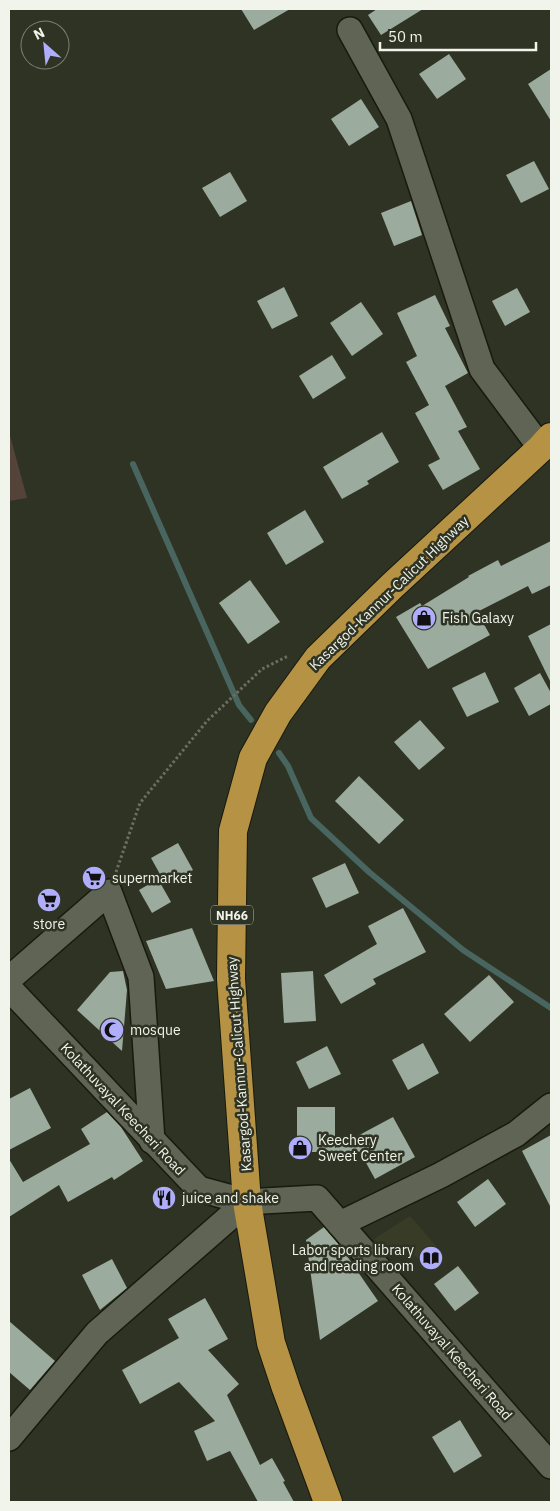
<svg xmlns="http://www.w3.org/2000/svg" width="560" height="1511" viewBox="0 0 560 1511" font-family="'IBM Plex Sans',sans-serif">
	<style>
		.built { fill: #383c27 }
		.green { fill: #544339 }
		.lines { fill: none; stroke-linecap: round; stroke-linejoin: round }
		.stream { stroke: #48655f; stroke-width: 6 }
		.building { fill: #9bab9e }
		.minor-casing { stroke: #171a0d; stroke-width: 28 }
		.highway-casing { stroke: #171a0d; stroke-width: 30 }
		.path { stroke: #6b6f62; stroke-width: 3; stroke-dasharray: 2.5 2.5; stroke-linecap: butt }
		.minor { stroke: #606454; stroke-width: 25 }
		.highway { stroke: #b59244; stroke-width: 28 }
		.labels { text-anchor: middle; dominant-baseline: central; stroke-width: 5; stroke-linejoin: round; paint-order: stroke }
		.shield { fill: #2f3324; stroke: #b7baaf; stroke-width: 1 }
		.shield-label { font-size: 12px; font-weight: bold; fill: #f1f4ea }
		.street-label { font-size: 14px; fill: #f1f4ea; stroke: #2f3324 }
		.poi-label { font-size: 14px; fill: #f1f4ea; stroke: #2f3324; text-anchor: start }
	</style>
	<rect width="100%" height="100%" fill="#2f3324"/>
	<polygon class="built" points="410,1216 442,1253 429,1267 404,1247 389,1253 374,1239"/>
	<polygon class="green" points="9,432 27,498 9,501"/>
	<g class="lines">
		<g class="stream">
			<polyline points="133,464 239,705 251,720"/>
			<polyline points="279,753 288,766 311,818 369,872 463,950 551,1008"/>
		</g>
	</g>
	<g class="building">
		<polygon points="241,9 290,9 254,30"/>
		<polygon points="377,9 423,9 381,35 368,15"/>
		<polygon points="449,54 466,79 437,99 419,74"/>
		<polygon points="551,69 551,121 528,84"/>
		<polygon points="361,99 379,127 349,146 331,119"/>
		<polygon points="534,161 549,189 521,203 506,175"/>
		<polygon points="230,172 247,201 220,217 202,188"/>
		<polygon points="411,201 422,235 394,246 381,213"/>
		<polygon points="284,287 298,316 272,329 257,301"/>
		<polygon points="517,288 530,312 505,326 492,301"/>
		<polygon points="435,295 450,326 445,328 468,373 445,386 467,427 458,431 480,469 443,490 428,465 440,459 415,413 429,405 406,362 417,356 397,313"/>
		<polygon points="361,302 383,334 352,356 330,323"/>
		<polygon points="332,355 346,378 313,399 299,376"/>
		<polygon points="382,432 399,462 367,481 369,484 342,499 323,467"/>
		<polygon points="305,510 324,542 286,565 267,533"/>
		<polygon points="551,541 551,585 532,594 528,586 477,612 490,635 428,669 396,617 420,603 422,606 469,577 468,576 498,560 501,566"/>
		<polygon points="250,580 280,622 248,644 219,603"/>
		<polygon points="551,624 551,683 528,636"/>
		<polygon points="485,672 499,702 467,717 452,688"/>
		<polygon points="540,673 551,693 551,704 529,716 514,688"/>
		<polygon points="420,720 445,748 419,770 394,742"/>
		<polygon points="359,776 404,820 379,844 335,801"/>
		<polygon points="178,843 193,870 166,885 151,858"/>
		<polygon points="345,863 359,893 326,908 312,878"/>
		<polygon points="158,879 171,902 152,913 139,890"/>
		<polygon points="403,908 426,952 373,979 376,984 341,1004 324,975 377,944 368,926"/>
		<polygon points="192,928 214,981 166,989 146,941"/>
		<polygon points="123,971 127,990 122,1051 77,1010 110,972"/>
		<polygon points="313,971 316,1021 284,1023 281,973"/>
		<polygon points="489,975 514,1002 470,1042 444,1014"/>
		<polygon points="423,1043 439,1073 408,1090 392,1060"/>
		<polygon points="327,1046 341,1074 309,1089 296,1062"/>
		<polygon points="30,1088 51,1128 9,1150 9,1099"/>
		<polygon points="297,1107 335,1107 335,1148 393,1117 415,1157 375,1179 360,1152 297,1152"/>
		<polygon points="107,1112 121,1127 143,1161 114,1180 112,1177 68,1202 59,1185 9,1217 9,1159 23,1182 90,1144 81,1129"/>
		<polygon points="551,1135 551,1208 522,1151"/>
		<polygon points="488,1179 506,1204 475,1227 457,1202"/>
		<polygon points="324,1227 340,1246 378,1301 320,1340 306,1240"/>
		<polygon points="112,1259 127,1288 100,1310 82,1275"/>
		<polygon points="458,1266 479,1293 455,1311 434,1284"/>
		<polygon points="205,1298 228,1339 208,1350 239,1384 227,1395 260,1465 272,1458 285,1481 283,1482 294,1502 258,1502 230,1451 207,1461 194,1431 215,1421 179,1382 140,1404 122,1370 179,1338 168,1319"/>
		<polygon points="9,1321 55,1361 30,1390 9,1372"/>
		<polygon points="460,1420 482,1456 454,1473 432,1437"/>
	</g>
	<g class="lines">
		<g class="minor-casing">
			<g id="minor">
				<polyline points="350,30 399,119 482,369 541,448"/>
				<polyline points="9,979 109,892 141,977 152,1141"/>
				<polyline points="9,988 199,1189 247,1202 317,1198 551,1466"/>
				<polyline points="340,1224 441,1175 516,1134 551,1106"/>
				<polyline points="9,1438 97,1333 247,1202"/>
			</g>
		</g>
		<g class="highway-casing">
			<polyline id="highway" points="328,1502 286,1388 271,1343 247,1202 231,979 233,831 253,758 278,713 318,658 392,586 541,448 551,437"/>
		</g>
		<polyline class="path" points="116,872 140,803 207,721 262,669 288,656"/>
		<use href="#minor" class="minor"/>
		<use href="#highway" class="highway"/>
	</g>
	<defs>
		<g id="shop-disc" transform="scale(1.25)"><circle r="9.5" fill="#b0aefa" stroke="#2f3324"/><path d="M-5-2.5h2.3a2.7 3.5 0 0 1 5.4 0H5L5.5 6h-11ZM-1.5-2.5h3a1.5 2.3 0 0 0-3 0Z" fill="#111"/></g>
		<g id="supermarket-disc" transform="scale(1.25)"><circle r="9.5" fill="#b0aefa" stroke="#2f3324"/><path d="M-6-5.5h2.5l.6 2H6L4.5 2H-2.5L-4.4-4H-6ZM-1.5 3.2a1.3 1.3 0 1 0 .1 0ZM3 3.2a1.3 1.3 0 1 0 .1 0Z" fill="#111"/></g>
		<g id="mosque-disc" transform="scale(1.25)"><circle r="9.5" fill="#b0aefa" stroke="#2f3324"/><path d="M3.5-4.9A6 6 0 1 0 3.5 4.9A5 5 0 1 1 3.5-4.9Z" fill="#111"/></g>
		<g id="restaurant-disc" transform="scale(1.25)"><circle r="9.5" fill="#b0aefa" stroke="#2f3324"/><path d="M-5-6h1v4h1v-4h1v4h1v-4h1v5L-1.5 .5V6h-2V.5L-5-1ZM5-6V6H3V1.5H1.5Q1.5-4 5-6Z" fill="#111"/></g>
		<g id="library-disc" transform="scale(1.25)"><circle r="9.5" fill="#b0aefa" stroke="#2f3324"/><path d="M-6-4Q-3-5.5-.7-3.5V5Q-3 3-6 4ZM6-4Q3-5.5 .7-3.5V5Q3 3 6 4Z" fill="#111"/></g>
	</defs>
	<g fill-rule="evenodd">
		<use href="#shop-disc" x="424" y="618"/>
		<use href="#supermarket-disc" x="94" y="878"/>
		<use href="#supermarket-disc" x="49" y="900"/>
		<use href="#mosque-disc" x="112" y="1030"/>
		<use href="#shop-disc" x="300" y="1148"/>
		<use href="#restaurant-disc" x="164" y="1198"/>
		<use href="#library-disc" x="431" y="1258"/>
	</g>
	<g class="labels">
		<rect class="shield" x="211" y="905.5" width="42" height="19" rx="4"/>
		<g class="shield-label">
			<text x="232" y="915">NH66</text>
		</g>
		<g class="street-label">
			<text transform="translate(389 593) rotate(-44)">Kasargod-Kannur-Calicut Highway</text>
			<text transform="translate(239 1064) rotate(-94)">Kasargod-Kannur-Calicut Highway</text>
			<text transform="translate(123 1109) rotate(47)">Kolathuvayal Keecheri Road</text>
			<text transform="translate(452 1352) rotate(49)">Kolathuvayal Keecheri Road</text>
		</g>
		<g class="poi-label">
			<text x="442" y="618">Fish Galaxy</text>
			<text x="112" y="878">supermarket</text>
			<text x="49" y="924" text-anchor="middle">store</text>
			<text x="130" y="1030">mosque</text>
			<text x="318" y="1140">Keechery<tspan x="318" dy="16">Sweet Center</tspan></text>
			<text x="182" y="1198">juice and shake</text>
			<text x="414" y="1250" text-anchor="end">Labor sports library<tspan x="414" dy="16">and reading room</tspan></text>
		</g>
	</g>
	<rect width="560" height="1511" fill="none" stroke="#f1f4ea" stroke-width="20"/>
	<g transform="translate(45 45) rotate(333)"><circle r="24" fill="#2f3324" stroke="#7d8073"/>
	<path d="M0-4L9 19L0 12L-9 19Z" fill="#b0aefa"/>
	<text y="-8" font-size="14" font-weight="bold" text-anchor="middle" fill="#f1f4ea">N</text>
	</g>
	<path d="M380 42v8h156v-8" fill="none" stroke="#f1f4ea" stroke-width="2.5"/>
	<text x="388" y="42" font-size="15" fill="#f1f4ea" stroke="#2f3324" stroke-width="4" paint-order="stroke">50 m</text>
</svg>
